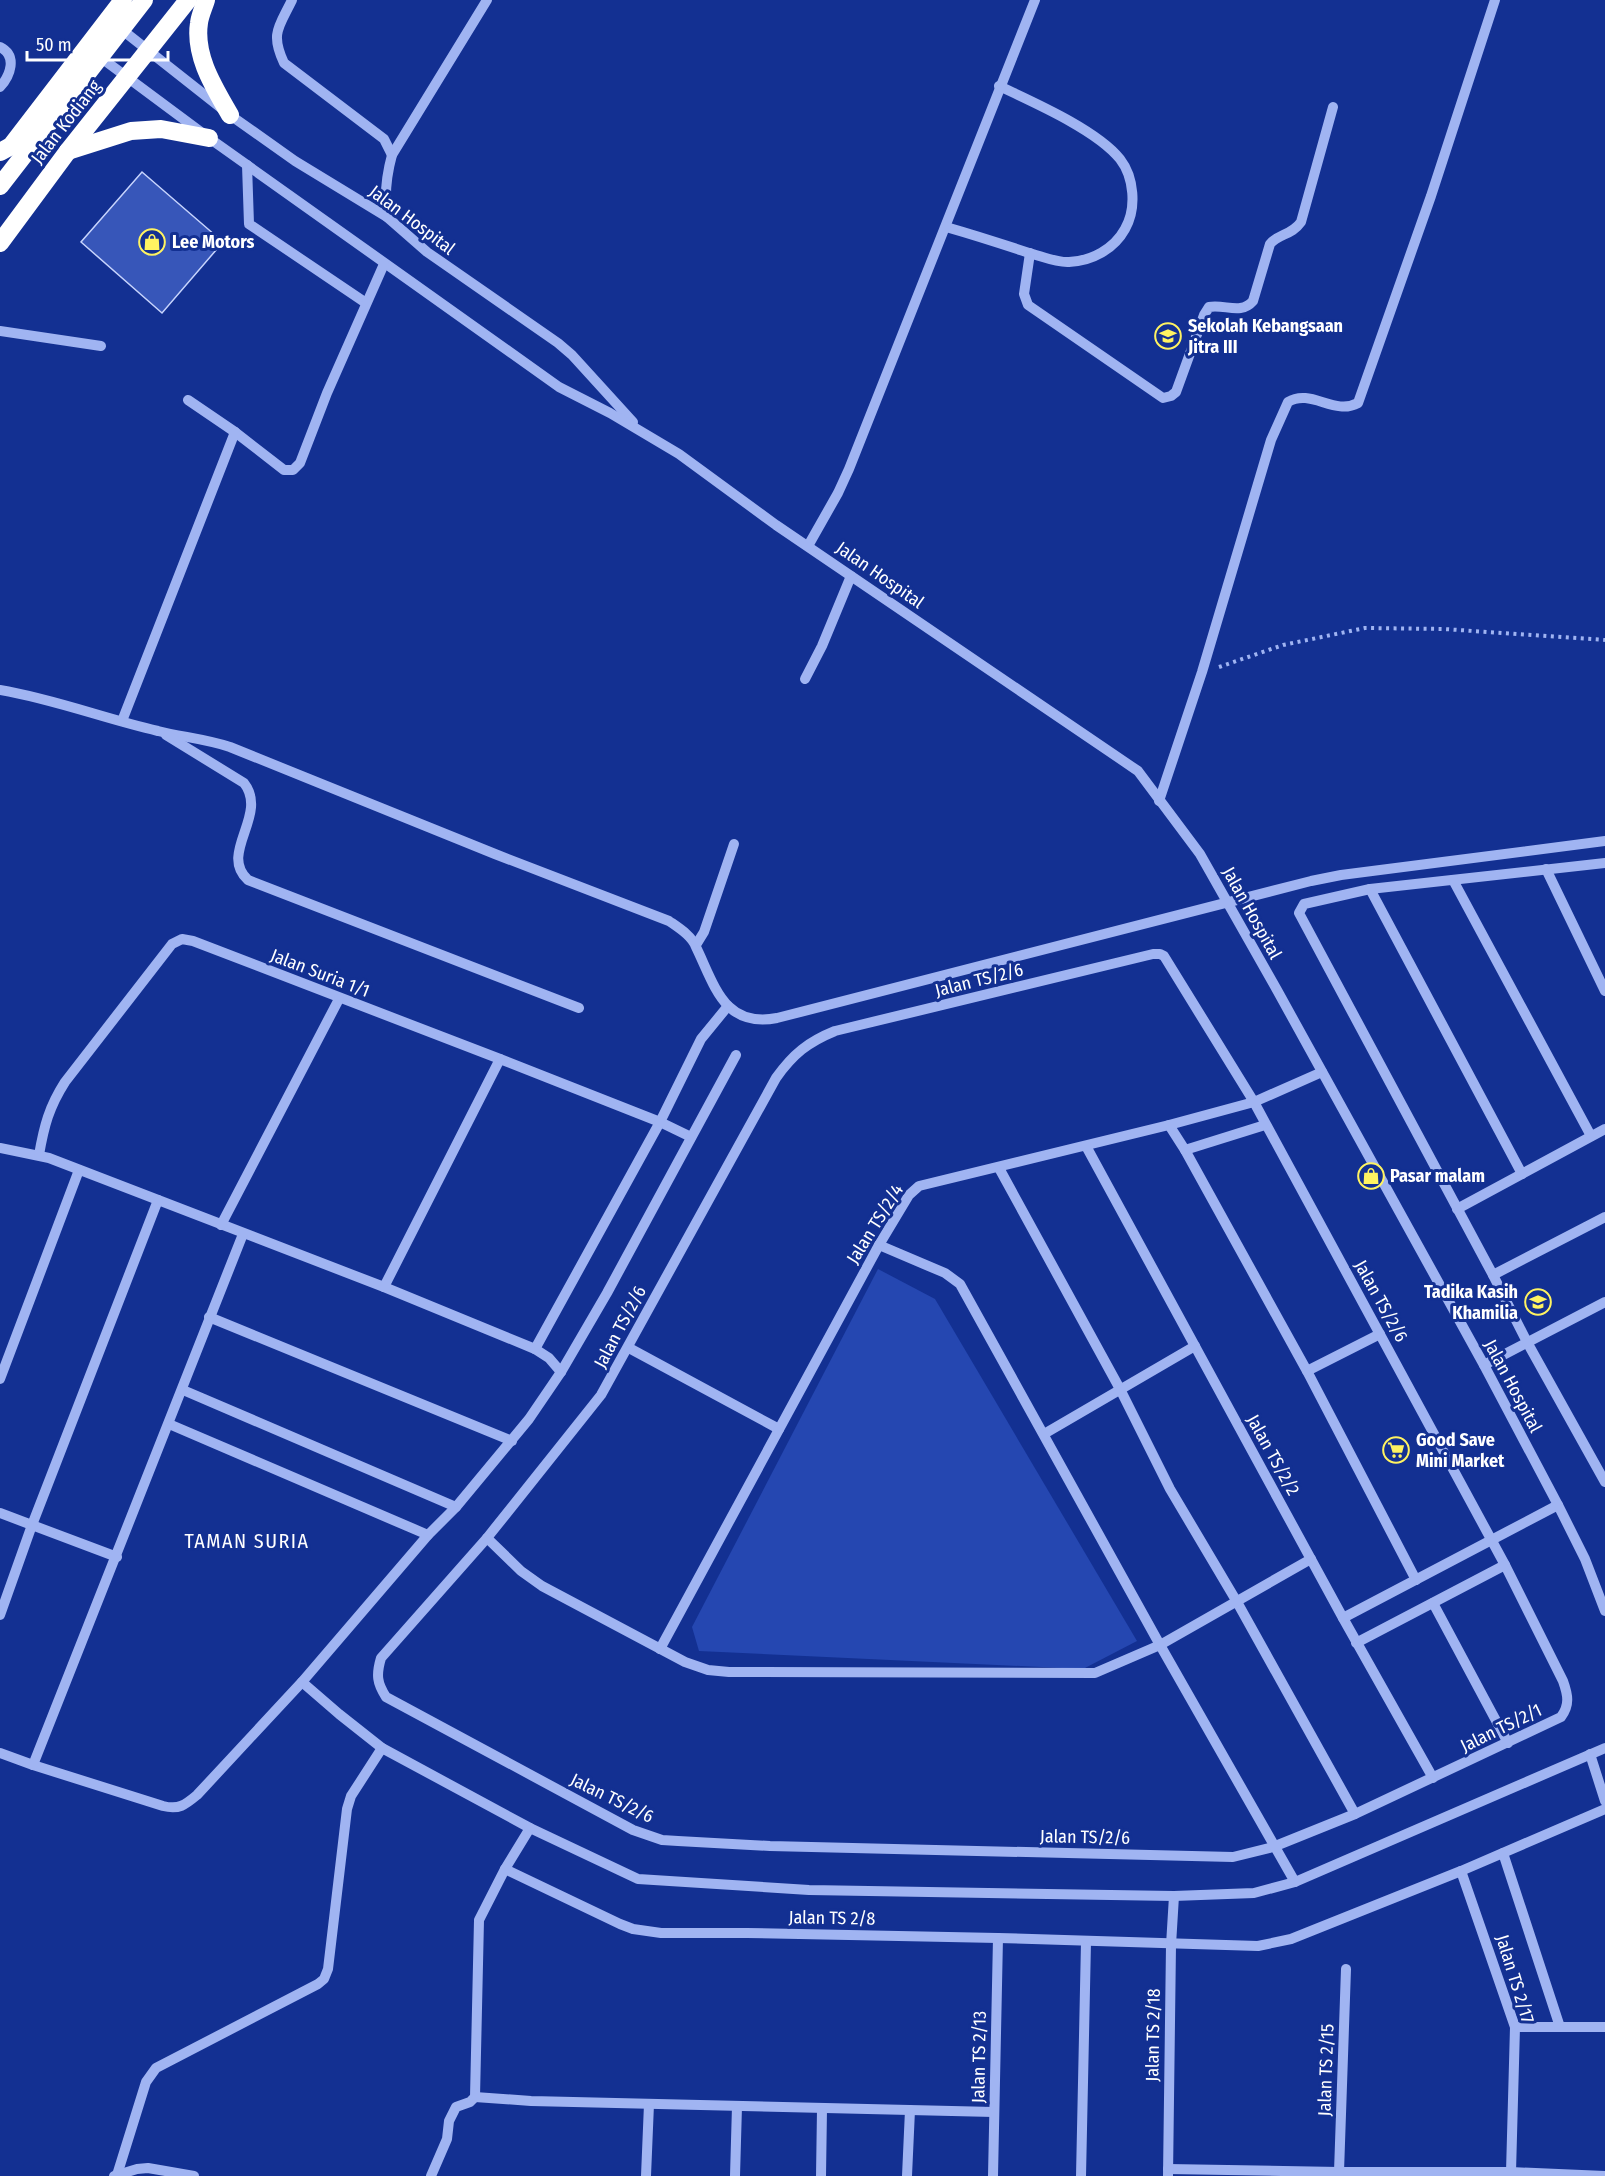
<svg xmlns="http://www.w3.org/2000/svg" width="1605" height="2176" viewBox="0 0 1605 2176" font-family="'Fira Sans Condensed',sans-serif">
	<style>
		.green { fill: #2547b1 }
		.building { fill: #3756b9; stroke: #c7d4fd; stroke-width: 1.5 }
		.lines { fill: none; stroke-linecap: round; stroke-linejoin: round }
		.path { stroke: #a0b4f2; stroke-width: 4; stroke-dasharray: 3 4.5; stroke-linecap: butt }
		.minor { stroke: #a0b4f2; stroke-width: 10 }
		.highway { stroke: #fff; stroke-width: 18 }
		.labels { text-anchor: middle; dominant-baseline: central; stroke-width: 6; stroke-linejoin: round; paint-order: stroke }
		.street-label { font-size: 18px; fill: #fff; stroke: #133092 }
		.poi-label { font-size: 18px; font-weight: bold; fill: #fff; stroke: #133092; text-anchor: start }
		.neighbourhood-label { font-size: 20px; letter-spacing: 1.5px; fill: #fff; stroke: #133092 }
	</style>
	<rect width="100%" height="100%" fill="#133092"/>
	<polygon class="green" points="878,1269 935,1299 1137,1641 1083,1669 699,1651 692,1627"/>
	<polygon class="building" points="142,172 223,242 162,313 81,242"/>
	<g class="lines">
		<polyline class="path" points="1219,667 1283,645 1365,628 1444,629 1605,640"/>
		<g class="minor">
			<path d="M292 0C279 27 270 33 284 63L384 139 392 155"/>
			<polyline points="121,29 230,115 295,161 387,217 427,252 558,343 572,355 633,422"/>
			<path d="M0 47C18 56 10 76 0 87"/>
			<polyline points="100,57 209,138 559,387 610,413 679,454 776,525 1138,771 1200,854 1277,990 1484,1365 1558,1505 1585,1559 1605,1611"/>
			<polyline points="247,165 249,224 366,303"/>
			<path d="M387 217C384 195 386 177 392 155L487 0"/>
			<path d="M946 227C974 235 1002 244 1029 253 1041 256 1057 263 1069 262 1092 261 1114 249 1125 229 1137 208 1134 177 1120 159 1097 130 1033 102 999 86"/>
			<path d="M1030 253 1024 294 1028 305 1163 398 1171 396 1176 392 1204 315 1209 307C1225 304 1241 315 1253 301L1270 244C1278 234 1292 235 1301 222L1333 107"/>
			<polyline points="0,331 101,346"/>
			<polyline points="188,400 235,432 284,470 293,470 300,463 327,393 384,264"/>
			<polyline points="808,546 838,493 849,469 1035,0"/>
			<polyline points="805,679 822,646 851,576"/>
			<path d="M0 690C54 699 105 719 158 731 182 737 206 739 230 747L495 854 669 921C679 928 692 936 696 947 715 986 724 1028 777 1018L1311 881 1341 875 1605 841"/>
			<polyline points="122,721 235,432"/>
			<path d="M166 735 244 783C269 815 218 853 248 880L579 1008"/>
			<path d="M1159 801 1202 672 1271 440 1288 402C1311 388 1334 416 1358 403L1431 196 1495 0"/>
			<polyline points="1605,863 1370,889 1304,904 1299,913 1493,1275 1527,1342 1605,1482"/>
			<polyline points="1546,869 1605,991"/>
			<polyline points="1453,880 1591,1136"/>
			<polyline points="1370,889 1522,1174"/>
			<polyline points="696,945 704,932 734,844"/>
			<path d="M1153 954H1160L1164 956 1254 1102 1505 1565 1563 1681C1568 1695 1570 1705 1561 1717L1355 1814 1273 1847 1233 1857 770 1846 678 1841 662 1840 633 1830 386 1697C377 1683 376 1675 381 1658L487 1538 601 1395 776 1078C793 1054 808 1042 835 1031Z"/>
			<polyline points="1169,1125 1185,1150 1307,1371 1416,1580"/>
			<polyline points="1086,1146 1343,1618 1433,1778"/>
			<polyline points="0,1148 49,1158 384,1287 535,1349 549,1358 561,1372"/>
			<polyline points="1185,1150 1265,1125"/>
			<path d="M39 1155C44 1126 49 1107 65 1082L172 944 182 939 193 941 500 1059 660 1122 691 1137"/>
			<polyline points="999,1168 1120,1389 1170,1489 1237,1602 1355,1814"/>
			<polyline points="1457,1209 1605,1129"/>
			<polyline points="221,1225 339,999"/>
			<polyline points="879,1245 945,1273 960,1284 1160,1645 1295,1882"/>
			<polyline points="1493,1275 1605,1217"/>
			<polyline points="384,1287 500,1059"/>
			<polyline points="209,1317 512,1441"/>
			<polyline points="629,1348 779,1429"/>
			<polyline points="535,1349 660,1122 701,1039 728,1006"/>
			<polyline points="1484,1365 1605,1302"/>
			<polyline points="1307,1371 1380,1334"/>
			<polyline points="0,1379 79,1170"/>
			<polyline points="183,1390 456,1507"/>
			<polyline points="169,1424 428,1535"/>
			<polyline points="1044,1434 1195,1346"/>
			<polyline points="0,1513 117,1557"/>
			<polyline points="487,1538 521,1571 542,1586 685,1662 708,1670 729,1672 1095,1673 1160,1645 1311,1559"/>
			<polyline points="1433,1603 1508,1743"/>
			<polyline points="0,1615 32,1525 158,1200"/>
			<polyline points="1343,1618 1558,1505"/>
			<polyline points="1356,1643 1505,1565"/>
			<polyline points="660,1649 879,1245 909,1195 919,1186 1169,1125 1254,1102 1322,1072"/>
			<polyline points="302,1682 339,1714 382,1748 530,1828 638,1879 809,1890 1174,1896 1254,1893 1295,1882 1605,1748"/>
			<path d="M0 1753 33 1765 163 1806C179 1810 185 1805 197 1795L302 1682 428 1535 456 1507 529 1419 561 1372 607 1293 736 1055"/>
			<polyline points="1590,1754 1605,1801"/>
			<polyline points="33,1765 243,1234"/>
			<polyline points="1503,1853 1560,2027"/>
			<polyline points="505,1869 620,1924 633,1929 661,1933 747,1933 998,1938 1258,1946 1291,1939 1461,1871 1605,1809"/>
			<polyline points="1461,1871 1515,2027 1511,2172"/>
			<polyline points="1515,2027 1605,2027"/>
			<polyline points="475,2097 531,2101 994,2112"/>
			<polyline points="1168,2169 1339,2172 1511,2172 1605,2176"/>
			<polyline points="1339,2172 1346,1969"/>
			<polyline points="117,2175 146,2082 156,2068 318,1984 324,1979 328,1969 347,1809 351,1796 382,1748"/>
			<polyline points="114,2176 137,2169 148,2168 194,2176"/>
			<polyline points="431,2176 447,2139 449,2121 456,2107 470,2102 475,2097 479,1920 505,1869 530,1828"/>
			<polyline points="646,2176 649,2104"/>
			<polyline points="735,2176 737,2106"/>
			<polyline points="821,2176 822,2109"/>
			<polyline points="907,2176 910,2110"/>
			<polyline points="993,2176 998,1938"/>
			<polyline points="1081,2176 1086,1942"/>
			<polyline points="1168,2176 1171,1945 1174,1896"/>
		</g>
		<g class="highway">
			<path d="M206 0C204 7 200 15 199 23 194 56 214 87 230 115"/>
			<polyline points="68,151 131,131 161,129 209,138"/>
			<polyline points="0,152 11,146 123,0"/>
			<polyline points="0,186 144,0"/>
			<polyline points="0,243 68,151 188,0"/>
		</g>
	</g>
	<defs>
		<g id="shop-ring" transform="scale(1.35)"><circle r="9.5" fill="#133092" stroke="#fff361" stroke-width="1.5"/><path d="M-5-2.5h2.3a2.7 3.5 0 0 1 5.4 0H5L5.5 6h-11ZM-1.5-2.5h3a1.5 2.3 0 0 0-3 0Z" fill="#fff361"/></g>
		<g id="school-ring" transform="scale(1.35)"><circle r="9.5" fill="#133092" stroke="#fff361" stroke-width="1.5"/><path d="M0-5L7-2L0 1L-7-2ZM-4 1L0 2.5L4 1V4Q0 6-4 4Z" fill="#fff361"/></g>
		<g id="supermarket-ring" transform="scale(1.35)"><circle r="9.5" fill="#133092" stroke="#fff361" stroke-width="1.5"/><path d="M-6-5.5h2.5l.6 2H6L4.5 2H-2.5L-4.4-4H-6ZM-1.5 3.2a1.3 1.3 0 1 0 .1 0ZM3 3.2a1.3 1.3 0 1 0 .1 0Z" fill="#fff361"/></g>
	</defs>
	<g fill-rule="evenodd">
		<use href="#shop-ring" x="152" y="242"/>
		<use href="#school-ring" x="1168" y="336"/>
		<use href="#shop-ring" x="1371" y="1176"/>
		<use href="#school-ring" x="1538" y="1302"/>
		<use href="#supermarket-ring" x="1396" y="1450"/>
	</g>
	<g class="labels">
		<g class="street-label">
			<text transform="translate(66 122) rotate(-52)">Jalan Kodiang</text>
			<text transform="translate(412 220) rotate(37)">Jalan Hospital</text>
			<text transform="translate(880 575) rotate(35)">Jalan Hospital</text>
			<text transform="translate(1252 913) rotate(61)">Jalan Hospital</text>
			<text transform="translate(320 973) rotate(21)">Jalan Suria 1/1</text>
			<text transform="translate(979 980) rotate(-14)">Jalan TS/2/6</text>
			<text transform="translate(875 1224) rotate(-58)">Jalan TS/2/4</text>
			<text transform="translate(1381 1301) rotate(61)">Jalan TS/2/6</text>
			<text transform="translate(620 1327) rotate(-62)">Jalan TS/2/6</text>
			<text transform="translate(1513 1386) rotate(62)">Jalan Hospital</text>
			<text transform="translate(1273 1455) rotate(61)">Jalan TS/2/2</text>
			<text transform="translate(1501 1728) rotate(-26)">Jalan TS/2/1</text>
			<text transform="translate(612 1798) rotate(26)">Jalan TS/2/6</text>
			<text transform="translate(1085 1837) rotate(1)">Jalan TS/2/6</text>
			<text transform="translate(832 1918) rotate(1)">Jalan TS 2/8</text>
			<text transform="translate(1515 1979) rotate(73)">Jalan TS 2/17</text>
			<text transform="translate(1153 2035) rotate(-89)">Jalan TS 2/18</text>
			<text transform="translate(979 2057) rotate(-89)">Jalan TS 2/13</text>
			<text transform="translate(1326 2070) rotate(-88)">Jalan TS 2/15</text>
		</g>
		<g class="poi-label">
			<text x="172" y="242">Lee Motors</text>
			<text x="1188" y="326">Sekolah Kebangsaan<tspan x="1188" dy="21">Jitra III</tspan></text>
			<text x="1390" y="1176">Pasar malam</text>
			<text x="1518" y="1292" text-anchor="end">Tadika Kasih<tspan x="1518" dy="21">Khamilia</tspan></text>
			<text x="1416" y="1440">Good Save<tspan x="1416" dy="21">Mini Market</tspan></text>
		</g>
		<g class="neighbourhood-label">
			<text x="247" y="1541">TAMAN SURIA</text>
		</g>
	</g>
	<path d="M27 51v9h141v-9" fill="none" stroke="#ffffff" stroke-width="3"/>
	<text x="36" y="51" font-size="18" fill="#ffffff" stroke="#133092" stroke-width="4.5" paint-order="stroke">50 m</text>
</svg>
